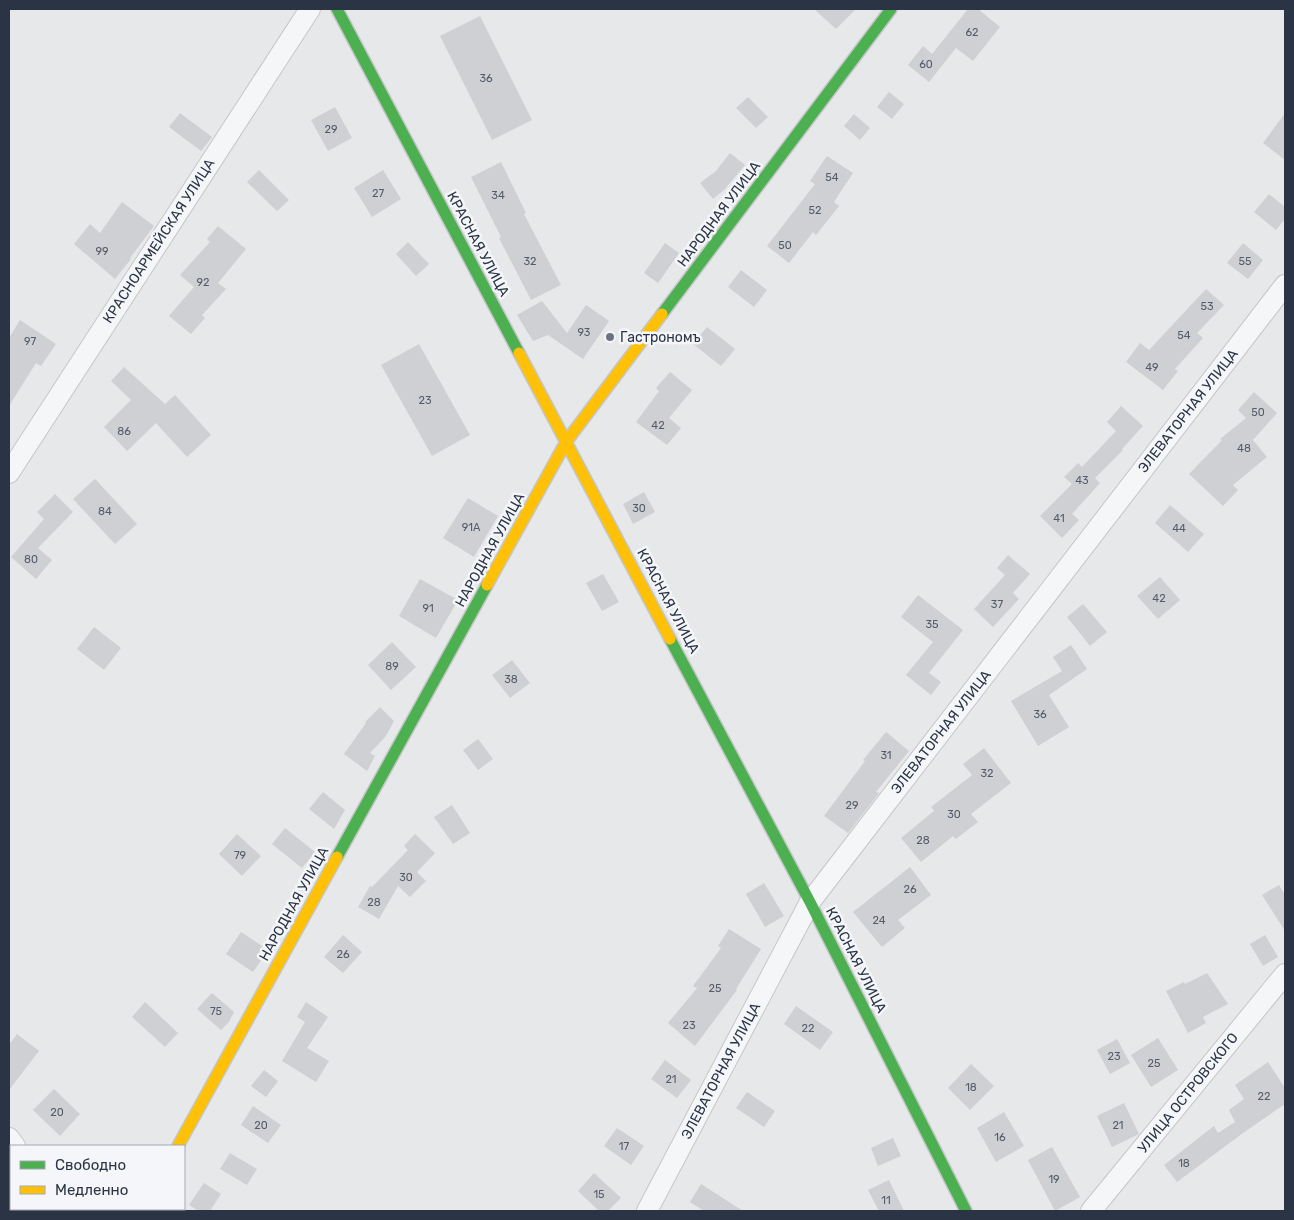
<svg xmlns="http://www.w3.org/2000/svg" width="1294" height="1220" viewBox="0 0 1294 1220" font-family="Rubik,sans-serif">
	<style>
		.water { fill: #b4c4d5 }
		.building { fill: #ced0d3 }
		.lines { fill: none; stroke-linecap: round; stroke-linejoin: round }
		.street-casing { stroke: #c4c6c8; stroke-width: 22 }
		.fast-casing { stroke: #c4c6c8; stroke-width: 14 }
		.slow-casing { stroke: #c4c6c8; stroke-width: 14 }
		.jam-casing { stroke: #c4c6c8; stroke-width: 14 }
		.street { stroke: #f5f6f7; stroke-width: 20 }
		.fast { stroke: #4caf50; stroke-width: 11 }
		.slow { stroke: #ffc107; stroke-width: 11 }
		.jam { stroke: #c62828; stroke-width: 11 }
		.poi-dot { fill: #6c737f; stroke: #f4f6f9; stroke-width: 2 }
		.labels { text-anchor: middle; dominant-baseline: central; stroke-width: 5; stroke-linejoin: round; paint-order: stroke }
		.number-label { font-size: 11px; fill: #545c69 }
		.street-label { font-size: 14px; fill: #2b3445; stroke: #f4f6f9 }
		.poi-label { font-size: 14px; fill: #2b3445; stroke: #f4f6f9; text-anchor: start }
	</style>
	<rect width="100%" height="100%" fill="#e6e8ea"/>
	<polygon class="water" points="9,1164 11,1167 11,1209 47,1209 49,1211 9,1211"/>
	<g class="building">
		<polygon points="814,9 856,9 836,29"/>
		<polygon points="968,9 978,9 1000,27 973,61 956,48 929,82 908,65 923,46 932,54"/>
		<polygon points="480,16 532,120 492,140 440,36"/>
		<polygon points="889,92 904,104 892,119 877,107"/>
		<polygon points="748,97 768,117 756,128 736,108"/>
		<polygon points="335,107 352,138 328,151 311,120"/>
		<polygon points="180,113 212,137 201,151 169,127"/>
		<polygon points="1285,113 1285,160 1263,143"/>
		<polygon points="854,114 870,128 860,140 844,126"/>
		<polygon points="730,153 745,165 724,190 713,199 700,183 716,171"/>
		<polygon points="827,156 853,173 834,202 839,206 816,235 813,232 789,263 767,246 815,184 810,181"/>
		<polygon points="501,162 526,213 524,214 561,285 531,300 499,238 501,237 471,177"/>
		<polygon points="259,170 289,200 277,211 247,182"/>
		<polygon points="383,170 401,199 372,217 354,188"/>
		<polygon points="1269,194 1285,207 1285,219 1276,230 1254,212"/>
		<polygon points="122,202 154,226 130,258 131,259 115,279 74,244 90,224 100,233"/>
		<polygon points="218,226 246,249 218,283 226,289 202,315 205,318 191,334 169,316 194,287 180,275 210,242 207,239"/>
		<polygon points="408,242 429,264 416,276 396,254"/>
		<polygon points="665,243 679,253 658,283 644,273"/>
		<polygon points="1243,243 1263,260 1248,279 1227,263"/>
		<polygon points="741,270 767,290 754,307 728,287"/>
		<polygon points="1206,289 1224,305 1197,333 1203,338 1175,369 1178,371 1163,390 1126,362 1140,343 1149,350"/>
		<polygon points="542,301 567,333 586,305 609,321 583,359 548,335 533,341 517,315"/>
		<polygon points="20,320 56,344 41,366 36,363 9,406 9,338"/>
		<polygon points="707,327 735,349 721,366 693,344"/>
		<polygon points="419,344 470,435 432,456 381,365"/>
		<polygon points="124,367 165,404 175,395 211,435 187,457 156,423 127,451 104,427 131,400 111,381"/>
		<polygon points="670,372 692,390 669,418 681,428 667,445 636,422 659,391 656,388"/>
		<polygon points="1254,392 1277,413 1253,440 1267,457 1233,485 1238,490 1223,506 1189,474 1222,440 1220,439 1246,418 1238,410"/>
		<polygon points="1121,406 1143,426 1122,449 1123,450 1095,478 1100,483 1072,514 1079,520 1062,538 1040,516 1072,484 1064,477 1078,463 1082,467 1116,431 1107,422"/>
		<polygon points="95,479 137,524 115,544 73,499"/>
		<polygon points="644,492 655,512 633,524 623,504"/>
		<polygon points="55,494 73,512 38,548 52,560 36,579 11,557 44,519 37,512"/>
		<polygon points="468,498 498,516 474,557 443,538"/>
		<polygon points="1170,505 1204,534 1188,552 1155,523"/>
		<polygon points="1008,555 1030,574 1013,593 1019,599 993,627 974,609 1005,575 997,568"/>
		<polygon points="603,574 619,602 602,611 586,583"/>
		<polygon points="1160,577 1180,600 1158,619 1137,596"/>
		<polygon points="420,579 458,600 436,638 399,616"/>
		<polygon points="918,595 963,630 929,673 941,682 931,695 906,675 933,642 901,617"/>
		<polygon points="1083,604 1107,632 1090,646 1067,617"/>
		<polygon points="94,627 121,648 104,670 77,649"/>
		<polygon points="392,642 416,667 391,690 368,665"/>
		<polygon points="1071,645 1087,669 1049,695 1069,727 1038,746 1011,701 1062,671 1053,657"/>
		<polygon points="512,660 530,683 510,698 492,675"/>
		<polygon points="380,707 394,721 386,736 370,753 375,756 367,771 344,754 366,723 365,722"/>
		<polygon points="886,732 909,751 876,792 879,793 848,833 824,816 865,761 863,760"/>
		<polygon points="478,739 493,759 478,770 463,750"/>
		<polygon points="984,748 1011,783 971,814 978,822 956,839 953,836 921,862 901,838 934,811 931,807 972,775 963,764"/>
		<polygon points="323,792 345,810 334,829 309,809"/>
		<polygon points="452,805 470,833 453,844 434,817"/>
		<polygon points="285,828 315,852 302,868 272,844"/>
		<polygon points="237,834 261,856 242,876 219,854"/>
		<polygon points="415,834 435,853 417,872 426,881 410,897 398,886 379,919 358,907 370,886 372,887 408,850 404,846"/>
		<polygon points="910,867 931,895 898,920 905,928 882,947 853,912"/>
		<polygon points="764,883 784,916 765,927 746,894"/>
		<polygon points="1279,885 1285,895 1285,931 1262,895"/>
		<polygon points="729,929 761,949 736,989 737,990 695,1046 668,1023 697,988 693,986 721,948 718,946"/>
		<polygon points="241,932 268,950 253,972 226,954"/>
		<polygon points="343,935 362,952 343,973 324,957"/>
		<polygon points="1265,935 1278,957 1263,966 1250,944"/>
		<polygon points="1207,973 1228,1004 1203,1017 1206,1023 1188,1033 1166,991 1184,982 1185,984"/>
		<polygon points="212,993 234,1012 229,1022 221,1030 197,1009"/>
		<polygon points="145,1002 178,1033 165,1047 132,1017"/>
		<polygon points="306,1002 328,1017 307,1048 329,1061 316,1082 282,1061 305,1022 297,1017"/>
		<polygon points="796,1006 833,1032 820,1050 784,1024"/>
		<polygon points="17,1034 39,1051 9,1090 9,1045"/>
		<polygon points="1158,1038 1178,1070 1151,1087 1131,1055"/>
		<polygon points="1117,1039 1130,1063 1110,1074 1097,1050"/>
		<polygon points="665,1060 691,1080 677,1098 651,1079"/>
		<polygon points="1268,1062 1285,1088 1285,1104 1243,1133 1177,1182 1164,1165 1214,1126 1218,1133 1235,1122 1229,1110 1244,1099 1235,1085"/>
		<polygon points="971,1064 994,1086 970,1110 948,1088"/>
		<polygon points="264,1070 278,1081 266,1097 251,1086"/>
		<polygon points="54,1089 80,1114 60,1136 33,1110"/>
		<polygon points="747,1092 775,1111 764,1127 736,1108"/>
		<polygon points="1124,1103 1139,1134 1112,1147 1097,1116"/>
		<polygon points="253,1106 281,1125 268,1143 241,1125"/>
		<polygon points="1004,1112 1024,1146 996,1162 977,1128"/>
		<polygon points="617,1128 644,1146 631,1165 604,1146"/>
		<polygon points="893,1138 901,1156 878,1166 871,1148"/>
		<polygon points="1052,1147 1080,1197 1055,1211 1028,1160"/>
		<polygon points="230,1153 257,1169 247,1185 220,1169"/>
		<polygon points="594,1173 621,1198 608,1211 599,1211 578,1191"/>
		<polygon points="889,1180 904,1211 879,1211 868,1190"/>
		<polygon points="204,1183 221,1194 210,1211 199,1211 189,1205"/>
		<polygon points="701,1184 743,1211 704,1211 690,1202"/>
	</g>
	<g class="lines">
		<g class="street-casing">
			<g id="street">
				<polyline points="9,473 310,9"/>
				<polyline points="9,1138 15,1146"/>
				<polyline points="80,1209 82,1211"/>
				<polyline points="647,1211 810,902 1285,285"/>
				<polyline points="1091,1211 1285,974"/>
			</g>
		</g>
		<g class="fast-casing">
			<g id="fast">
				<polyline points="337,9 519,353"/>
				<polyline points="662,314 891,9"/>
				<polyline points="670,639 810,902 966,1211"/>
				<polyline points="337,857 487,585"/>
			</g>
		</g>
		<g class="slow-casing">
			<g id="slow">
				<polyline points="519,353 670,639"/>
				<polyline points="487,585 566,442 662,314"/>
				<polyline points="178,1146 337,857"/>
			</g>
		</g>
		<g class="jam-casing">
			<polyline id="jam" points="142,1211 144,1209"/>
		</g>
		<use href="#street" class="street"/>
		<use href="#fast" class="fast"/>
		<use href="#slow" class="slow"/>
		<use href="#jam" class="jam"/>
	</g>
	<circle class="poi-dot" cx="610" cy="337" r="5"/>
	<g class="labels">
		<g class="number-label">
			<text x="972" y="32">62</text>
			<text x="926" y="64">60</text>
			<text x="486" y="78">36</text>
			<text x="331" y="129">29</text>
			<text x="832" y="177">54</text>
			<text x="378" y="193">27</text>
			<text x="498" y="195">34</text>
			<text x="815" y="210">52</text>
			<text x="785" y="245">50</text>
			<text x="102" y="251">99</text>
			<text x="530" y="261">32</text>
			<text x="1245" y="261">55</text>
			<text x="203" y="282">92</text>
			<text x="1207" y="306">53</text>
			<text x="584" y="332">93</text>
			<text x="1184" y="335">54</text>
			<text x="30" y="341">97</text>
			<text x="1152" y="367">49</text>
			<text x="425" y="400">23</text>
			<text x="1258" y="412">50</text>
			<text x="658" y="425">42</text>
			<text x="124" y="431">86</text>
			<text x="1244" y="448">48</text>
			<text x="1082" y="480">43</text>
			<text x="639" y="508">30</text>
			<text x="105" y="511">84</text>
			<text x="1059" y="518">41</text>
			<text x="471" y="527">91А</text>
			<text x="1179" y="528">44</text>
			<text x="31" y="559">80</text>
			<text x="1159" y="598">42</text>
			<text x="997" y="604">37</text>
			<text x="428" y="608">91</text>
			<text x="932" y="624">35</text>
			<text x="392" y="666">89</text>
			<text x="511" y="679">38</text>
			<text x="1040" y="714">36</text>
			<text x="886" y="755">31</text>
			<text x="987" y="773">32</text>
			<text x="852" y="805">29</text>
			<text x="954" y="814">30</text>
			<text x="923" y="840">28</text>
			<text x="240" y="855">79</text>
			<text x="406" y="877">30</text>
			<text x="910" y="889">26</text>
			<text x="374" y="902">28</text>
			<text x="879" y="920">24</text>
			<text x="343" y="954">26</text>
			<text x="715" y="988">25</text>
			<text x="216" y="1011">75</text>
			<text x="689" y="1025">23</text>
			<text x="808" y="1028">22</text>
			<text x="1114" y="1056">23</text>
			<text x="1154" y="1063">25</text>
			<text x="671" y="1079">21</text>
			<text x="971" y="1087">18</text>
			<text x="1264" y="1096">22</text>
			<text x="57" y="1112">20</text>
			<text x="261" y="1125">20</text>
			<text x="1118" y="1125">21</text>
			<text x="1000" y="1137">16</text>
			<text x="624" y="1146">17</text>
			<text x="1184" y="1163">18</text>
			<text x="1054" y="1179">19</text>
			<text x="599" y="1194">15</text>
			<text x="886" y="1200">11</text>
		</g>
		<g class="street-label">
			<text transform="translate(719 214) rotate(-53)">НАРОДНАЯ УЛИЦА</text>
			<text transform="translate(159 241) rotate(-57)">КРАСНОАРМЕЙСКАЯ УЛИЦА</text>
			<text transform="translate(478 244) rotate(62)">КРАСНАЯ УЛИЦА</text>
			<text transform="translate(1188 411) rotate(-52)">ЭЛЕВАТОРНАЯ УЛИЦА</text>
			<text transform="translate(490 550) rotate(-61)">НАРОДНАЯ УЛИЦА</text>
			<text transform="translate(668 601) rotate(62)">КРАСНАЯ УЛИЦА</text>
			<text transform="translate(941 732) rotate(-52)">ЭЛЕВАТОРНАЯ УЛИЦА</text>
			<text transform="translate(294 904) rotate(-61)">НАРОДНАЯ УЛИЦА</text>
			<text transform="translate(856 960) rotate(63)">КРАСНАЯ УЛИЦА</text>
			<text transform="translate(721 1071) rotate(-62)">ЭЛЕВАТОРНАЯ УЛИЦА</text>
			<text transform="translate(1188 1093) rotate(-51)">УЛИЦА ОСТРОВСКОГО</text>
		</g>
		<g class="poi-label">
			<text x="620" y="337">Гастрономъ</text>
		</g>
	</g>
	<rect width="1294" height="1220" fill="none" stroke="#2b3445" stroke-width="20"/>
	<rect x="10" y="1145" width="175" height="65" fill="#f4f6f9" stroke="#a4a8b1"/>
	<rect x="20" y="1161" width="25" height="8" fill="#4caf50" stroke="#a4a8b1"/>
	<text x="55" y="1170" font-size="15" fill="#2b3445">Свободно</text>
	<rect x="20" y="1186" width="25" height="8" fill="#ffc107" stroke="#a4a8b1"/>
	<text x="55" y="1195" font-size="15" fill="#2b3445">Медленно</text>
</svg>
